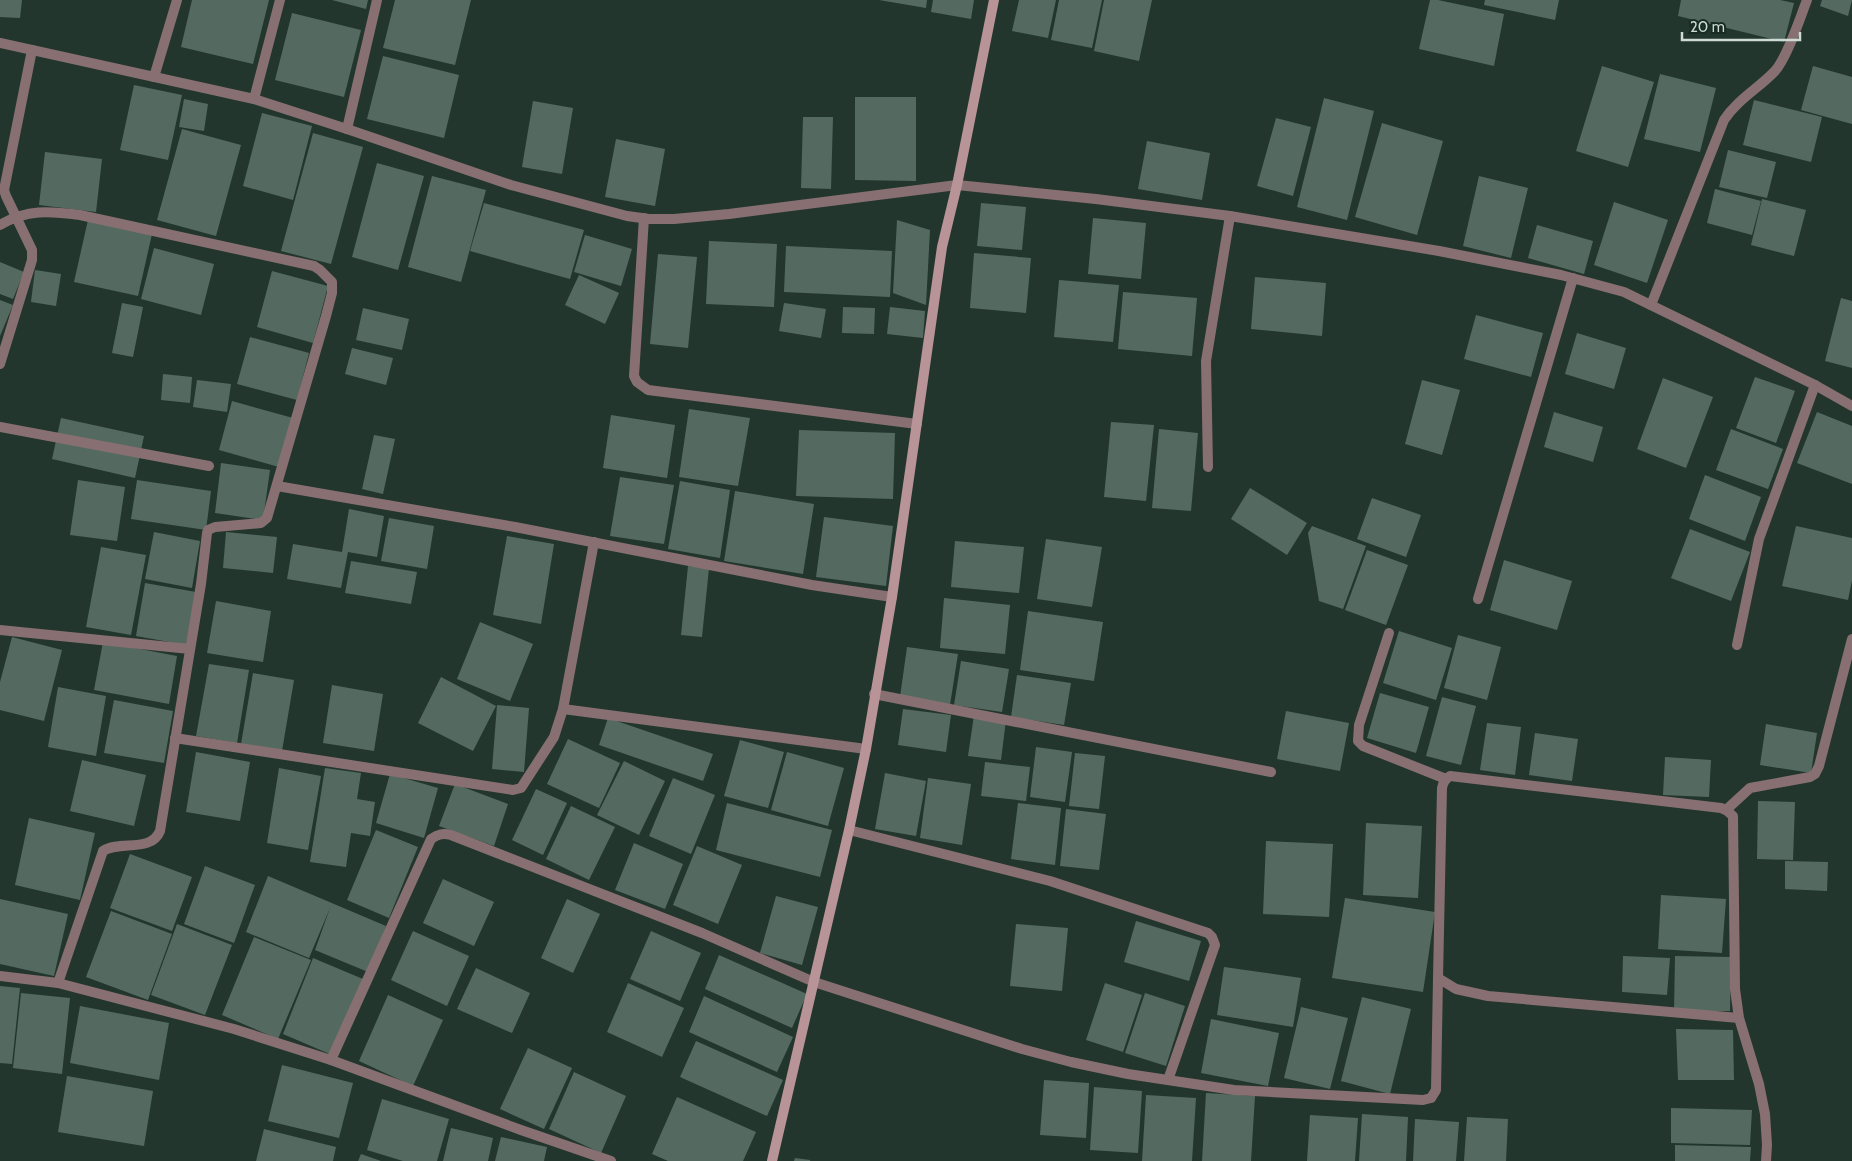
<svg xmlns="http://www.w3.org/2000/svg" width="1852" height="1161" viewBox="0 0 1852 1161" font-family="Cabin,sans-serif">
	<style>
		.building { fill: #546a60 }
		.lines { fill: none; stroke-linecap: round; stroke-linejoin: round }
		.street { stroke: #887072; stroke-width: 10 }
		.secondary { stroke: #b89397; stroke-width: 10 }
	</style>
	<rect width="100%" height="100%" fill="#22362e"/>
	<g class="building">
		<polygon points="0,0 22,0 20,18 0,17"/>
		<polygon points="192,0 269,0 253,64 181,47"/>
		<polygon points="332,0 368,0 366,9"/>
		<polygon points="395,0 471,0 455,65 383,48"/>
		<polygon points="879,0 927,0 926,8"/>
		<polygon points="933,0 974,0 971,19 931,12"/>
		<polygon points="1019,0 1056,0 1048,38 1012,31"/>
		<polygon points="1059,0 1102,0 1092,48 1051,40"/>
		<polygon points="1104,0 1152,0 1139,61 1094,51"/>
		<polygon points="1430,0 1438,0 1504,14 1494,66 1419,49"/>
		<polygon points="1485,0 1559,0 1555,20 1484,5"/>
		<polygon points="1681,0 1780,0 1794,3 1784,42 1678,16"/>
		<polygon points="1822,0 1852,0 1848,16 1820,6"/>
		<polygon points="292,13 361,30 344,97 275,80"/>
		<polygon points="383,56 459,75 444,138 367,119"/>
		<polygon points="1602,66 1654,82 1628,167 1576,151"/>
		<polygon points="1813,66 1852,77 1852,124 1801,110"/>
		<polygon points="1660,74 1716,88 1700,152 1644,139"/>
		<polygon points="134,85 182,95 168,160 120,150"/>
		<polygon points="855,97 916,97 916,181 855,180"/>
		<polygon points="1324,98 1374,111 1347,220 1297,207"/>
		<polygon points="184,99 208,104 204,131 179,127"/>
		<polygon points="1754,100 1822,117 1811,162 1743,145"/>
		<polygon points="533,101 573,108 562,174 522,167"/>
		<polygon points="262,113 312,126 293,200 243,186"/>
		<polygon points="803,117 833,117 831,189 801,188"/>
		<polygon points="1276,118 1311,127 1293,196 1257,186"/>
		<polygon points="1382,123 1443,141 1417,235 1355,217"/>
		<polygon points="182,129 241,145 216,236 157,220"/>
		<polygon points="313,133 363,147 331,264 281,251"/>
		<polygon points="616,139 665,149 655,206 605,197"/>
		<polygon points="1147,141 1210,153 1202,200 1138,189"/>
		<polygon points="1728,150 1776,162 1767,198 1719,187"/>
		<polygon points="45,152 102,159 96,212 39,205"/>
		<polygon points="377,163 424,176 398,270 352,257"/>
		<polygon points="432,176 486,190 461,282 408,267"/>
		<polygon points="1479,176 1528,188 1511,258 1463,246"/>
		<polygon points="1715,189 1761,201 1752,235 1707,223"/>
		<polygon points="1762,199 1806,210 1794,256 1751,245"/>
		<polygon points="1614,202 1668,220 1647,283 1594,265"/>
		<polygon points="484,203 584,230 570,279 470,251"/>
		<polygon points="981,203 1026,207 1022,250 977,246"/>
		<polygon points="1093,218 1146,223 1141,279 1088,274"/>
		<polygon points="88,220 152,234 138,296 74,282"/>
		<polygon points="897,220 930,230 926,305 893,293"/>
		<polygon points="1537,225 1593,241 1584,274 1528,258"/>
		<polygon points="585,235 632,249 621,286 574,272"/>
		<polygon points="709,241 777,244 774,307 706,304"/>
		<polygon points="786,246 892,251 890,297 784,292"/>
		<polygon points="154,248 214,264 201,315 141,299"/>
		<polygon points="974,253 1031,258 1026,313 970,308"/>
		<polygon points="658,254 697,257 688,348 650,344"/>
		<polygon points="0,262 24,272 13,299 0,294"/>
		<polygon points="35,270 61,274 56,306 31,302"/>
		<polygon points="272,271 328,286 313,343 257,327"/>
		<polygon points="579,275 619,293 605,324 565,305"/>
		<polygon points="1255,277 1326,283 1322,336 1251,329"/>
		<polygon points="1059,280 1119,285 1113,342 1054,337"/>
		<polygon points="1123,292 1197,298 1192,356 1118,349"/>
		<polygon points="1841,298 1852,301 1852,368 1825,361"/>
		<polygon points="0,300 13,305 0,336"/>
		<polygon points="122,303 143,307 133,357 112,353"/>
		<polygon points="784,303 826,309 821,338 779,331"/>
		<polygon points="843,307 875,308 874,334 842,333"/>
		<polygon points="890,307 925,311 923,338 887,334"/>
		<polygon points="363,308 409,319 402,350 356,340"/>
		<polygon points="1476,315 1543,333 1531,377 1464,359"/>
		<polygon points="1577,333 1626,348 1614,389 1565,374"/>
		<polygon points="250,337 309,353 297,400 237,384"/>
		<polygon points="352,348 393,358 386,385 345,374"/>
		<polygon points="163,374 192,377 190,403 161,400"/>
		<polygon points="1755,377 1795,391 1776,443 1736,428"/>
		<polygon points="1663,378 1713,397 1686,468 1637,449"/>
		<polygon points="197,380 231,384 227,412 193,407"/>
		<polygon points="1422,380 1460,390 1442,455 1405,444"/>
		<polygon points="232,401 293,418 279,467 219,450"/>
		<polygon points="689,409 750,418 738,486 679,477"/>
		<polygon points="1554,412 1603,427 1593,462 1544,447"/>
		<polygon points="1817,412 1852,426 1852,484 1797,463"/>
		<polygon points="611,415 675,425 667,478 603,468"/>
		<polygon points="61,418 144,436 135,478 52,459"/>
		<polygon points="1111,422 1154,425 1146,501 1104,497"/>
		<polygon points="1159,429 1198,433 1191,511 1152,508"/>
		<polygon points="1731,429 1783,449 1768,489 1716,470"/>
		<polygon points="799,430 895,433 893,499 796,496"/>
		<polygon points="374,435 395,439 383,494 362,489"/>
		<polygon points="221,463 270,470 263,520 215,513"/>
		<polygon points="1705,475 1761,497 1745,541 1689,519"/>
		<polygon points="620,477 674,485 664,544 610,536"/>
		<polygon points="78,480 125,487 117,541 70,535"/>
		<polygon points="137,480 211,491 206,530 131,519"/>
		<polygon points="680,481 730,490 720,558 668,549"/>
		<polygon points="1250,488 1307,523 1287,555 1231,519"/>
		<polygon points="735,491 814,504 803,574 724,561"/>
		<polygon points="1372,498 1421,515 1406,557 1357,539"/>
		<polygon points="349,509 384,516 377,557 348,552 341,588 287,579 293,544 342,552"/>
		<polygon points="824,517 893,526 886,586 816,577"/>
		<polygon points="389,518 434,526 427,569 381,561"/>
		<polygon points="1312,526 1366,546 1343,609 1319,601 1308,533"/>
		<polygon points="1796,526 1852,538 1852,580 1848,600 1782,586"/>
		<polygon points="1690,529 1750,552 1731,601 1671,578"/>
		<polygon points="154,532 200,541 192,588 145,579"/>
		<polygon points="226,532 277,537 273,573 223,568"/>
		<polygon points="507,536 554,544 541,624 493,615"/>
		<polygon points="1046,539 1102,547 1092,607 1037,599"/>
		<polygon points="955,541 1024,547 1019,593 951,587"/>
		<polygon points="101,547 146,555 131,635 86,627"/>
		<polygon points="1367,550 1408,565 1386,625 1345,610"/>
		<polygon points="1504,560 1572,581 1557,630 1490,610"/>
		<polygon points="351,561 417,572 411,604 345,593"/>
		<polygon points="688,566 709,568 702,637 681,635"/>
		<polygon points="145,583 196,592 186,645 136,636"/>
		<polygon points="944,598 1010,605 1005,654 940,648"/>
		<polygon points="216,601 271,611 263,662 207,653"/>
		<polygon points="1028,611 1103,622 1094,681 1020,670"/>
		<polygon points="480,622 533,644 510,701 457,679"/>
		<polygon points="1399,631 1452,648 1436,700 1383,683"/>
		<polygon points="1458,635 1501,647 1487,700 1444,688"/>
		<polygon points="12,637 62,650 44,721 0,710 0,682"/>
		<polygon points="103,642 177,656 169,704 94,690"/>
		<polygon points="907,647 958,654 950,705 900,697"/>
		<polygon points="961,661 1009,669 1002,712 954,705"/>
		<polygon points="209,664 249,670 237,743 196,736"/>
		<polygon points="253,673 294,680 282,751 241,744"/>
		<polygon points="1017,675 1071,683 1064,725 1011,717"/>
		<polygon points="441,677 496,706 473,751 418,723"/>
		<polygon points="332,685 383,694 374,751 323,743"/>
		<polygon points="58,687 106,696 96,756 48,747"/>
		<polygon points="1380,693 1429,707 1416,753 1367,738"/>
		<polygon points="1442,697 1476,706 1461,765 1426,756"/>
		<polygon points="114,700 173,711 164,763 104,753"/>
		<polygon points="497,705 529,708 524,772 492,769"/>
		<polygon points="903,709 951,715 946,752 898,745"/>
		<polygon points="1286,711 1349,723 1340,771 1277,759"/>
		<polygon points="974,715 1006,720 1001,760 968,756"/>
		<polygon points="608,718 713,754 703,781 599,745"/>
		<polygon points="1487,723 1521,727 1515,775 1480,770"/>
		<polygon points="1766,724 1817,733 1811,773 1760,765"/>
		<polygon points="1535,733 1578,739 1572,781 1529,775"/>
		<polygon points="568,739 620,763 599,808 547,784"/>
		<polygon points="740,740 784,752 768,808 724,796"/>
		<polygon points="1036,747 1072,752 1065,802 1030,797"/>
		<polygon points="196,752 250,762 240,821 186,812"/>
		<polygon points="787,752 844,768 828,826 771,810"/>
		<polygon points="1075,753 1105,756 1099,809 1069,806"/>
		<polygon points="1665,757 1711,760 1709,797 1663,795"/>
		<polygon points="82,760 146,775 134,826 70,811"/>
		<polygon points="624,761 665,781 639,835 597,815"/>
		<polygon points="985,762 1030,767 1026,801 981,796"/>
		<polygon points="279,768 321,776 308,850 267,843"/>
		<polygon points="325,768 361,773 357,799 375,802 370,836 351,833 346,867 310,862"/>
		<polygon points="885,773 926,781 916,836 875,829"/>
		<polygon points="390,774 438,788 424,838 376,823"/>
		<polygon points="673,778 715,795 691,854 649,836"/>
		<polygon points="928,778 971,784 962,845 920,838"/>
		<polygon points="455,784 508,804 494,846 439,826"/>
		<polygon points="536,789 567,803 543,855 512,840"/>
		<polygon points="1758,801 1795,802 1793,860 1757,859"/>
		<polygon points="727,803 832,830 820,877 716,850"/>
		<polygon points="1018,803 1061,808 1055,865 1011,859"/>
		<polygon points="571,806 615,827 589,880 546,859"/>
		<polygon points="1066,809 1106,814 1099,870 1060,866"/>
		<polygon points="29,818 95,833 80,900 15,885"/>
		<polygon points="1366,823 1422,826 1418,898 1363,895"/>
		<polygon points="376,830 418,847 389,918 347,900"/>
		<polygon points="1266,841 1333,844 1329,917 1263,914"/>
		<polygon points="634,843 683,864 665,909 615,890"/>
		<polygon points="697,846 742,865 718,924 673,905"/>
		<polygon points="130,854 192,877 172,931 110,908"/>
		<polygon points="1785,861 1828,862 1827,891 1785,889"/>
		<polygon points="205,866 255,885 234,943 184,924"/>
		<polygon points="268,876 386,926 368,972 315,950 330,908 309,958 246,932"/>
		<polygon points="443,879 494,902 474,946 423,923"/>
		<polygon points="1661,895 1726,899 1722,953 1658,949"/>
		<polygon points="776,896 818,907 802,965 760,953"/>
		<polygon points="1345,898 1435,912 1423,992 1332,978"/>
		<polygon points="0,899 68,914 54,976 0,964"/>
		<polygon points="567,899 600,914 573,973 541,958"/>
		<polygon points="111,911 172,934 148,1000 86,977"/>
		<polygon points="1136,921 1201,941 1189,981 1124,962"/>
		<polygon points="177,924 232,945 205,1015 151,995"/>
		<polygon points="1016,924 1068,928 1062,991 1010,986"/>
		<polygon points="413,931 469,956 447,1006 391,980"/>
		<polygon points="651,931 701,953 680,1001 630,979"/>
		<polygon points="254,937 311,960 278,1039 222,1015"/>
		<polygon points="719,955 807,994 792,1028 705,989"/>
		<polygon points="1623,956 1670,958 1667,995 1622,992"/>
		<polygon points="1675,956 1731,957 1730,1011 1674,1011"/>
		<polygon points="313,958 363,979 332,1055 283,1034"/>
		<polygon points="1224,967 1301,978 1293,1027 1217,1015"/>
		<polygon points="476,968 530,993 512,1033 457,1009"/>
		<polygon points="628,983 684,1008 662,1057 607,1032"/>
		<polygon points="1105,983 1142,995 1123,1052 1086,1040"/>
		<polygon points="0,986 20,988 12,1064 0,1063"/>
		<polygon points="21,993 70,998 62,1074 13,1068"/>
		<polygon points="1145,993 1185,1006 1166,1066 1125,1053"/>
		<polygon points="388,995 443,1020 413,1086 359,1061"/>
		<polygon points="704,996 793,1037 777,1072 689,1032"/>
		<polygon points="1362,997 1411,1009 1390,1094 1341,1081"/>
		<polygon points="80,1006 169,1023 159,1080 70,1063"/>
		<polygon points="1301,1007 1348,1018 1330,1089 1284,1078"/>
		<polygon points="1211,1019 1279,1033 1268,1086 1201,1073"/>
		<polygon points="1676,1029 1733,1030 1734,1080 1678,1080"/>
		<polygon points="696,1041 783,1080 767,1116 680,1077"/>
		<polygon points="528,1048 572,1068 544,1129 500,1109"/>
		<polygon points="282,1065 353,1083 339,1138 268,1121"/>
		<polygon points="574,1072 626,1096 601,1153 549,1129"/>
		<polygon points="67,1076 153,1091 144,1146 58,1132"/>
		<polygon points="1044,1080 1089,1083 1086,1138 1040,1135"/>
		<polygon points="1094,1087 1142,1091 1138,1153 1090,1150"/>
		<polygon points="1206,1093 1255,1096 1251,1161 1202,1161"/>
		<polygon points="1146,1095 1196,1098 1192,1161 1142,1161"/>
		<polygon points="677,1097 756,1132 743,1161 668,1161 652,1154"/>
		<polygon points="382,1099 449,1119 437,1161 403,1161 367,1150"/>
		<polygon points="1671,1108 1752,1110 1750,1145 1671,1143"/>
		<polygon points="1362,1114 1408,1117 1406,1161 1359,1161"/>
		<polygon points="1310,1115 1358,1118 1355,1161 1307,1161"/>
		<polygon points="1467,1117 1508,1119 1506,1161 1464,1161"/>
		<polygon points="1415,1119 1459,1122 1456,1161 1413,1161"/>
		<polygon points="451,1128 493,1138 488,1161 443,1161"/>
		<polygon points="264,1129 336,1147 333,1161 256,1161"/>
		<polygon points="501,1137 547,1147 544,1161 495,1161"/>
		<polygon points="1675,1145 1751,1147 1750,1161 1675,1161"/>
		<polygon points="361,1154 381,1161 358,1161"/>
		<polygon points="795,1158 810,1160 810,1161 794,1161"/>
	</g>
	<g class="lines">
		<g class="street">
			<polyline points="0,43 254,99 347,129 511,185 627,216 649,219 674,219 729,214 957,185 1096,199 1230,216 1439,251 1561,275 1624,292 1815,385 1852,406"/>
			<polyline points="154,77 177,0"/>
			<polyline points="254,99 280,0"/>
			<polyline points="347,129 377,0"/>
			<polyline points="644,218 634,376 637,382 648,390 917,424"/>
			<path d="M0 225C27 209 49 211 80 215L314 266 320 270 332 282V293L326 316 267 518 261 523 215 527 208 530 207 533 201 584 160 831C151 853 120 840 103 851L58 983"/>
			<path d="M1651 305 1724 120C1737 100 1759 88 1775 71 1787 58 1800 18 1807 0"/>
			<polyline points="0,364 32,260 32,250 6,196 4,190 32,50"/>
			<polyline points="0,427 209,466"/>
			<polyline points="1208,467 1206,361 1230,216"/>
			<polyline points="277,486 515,527 812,585 892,597"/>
			<polyline points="1478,599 1573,278"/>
			<polyline points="0,630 190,649"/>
			<polyline points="1389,633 1359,725 1358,741 1363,746 1446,779"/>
			<polyline points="1737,645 1759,539 1815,385"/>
			<polyline points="874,694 1271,772"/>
			<polyline points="563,709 866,749"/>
			<polyline points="175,738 513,790 521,788 554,737 563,709 594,542"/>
			<polyline points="1726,810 1750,788 1810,777 1815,774 1819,766 1852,639"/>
			<polyline points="849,830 1050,881 1208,933 1212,937 1215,945 1168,1080"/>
			<polyline points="0,976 58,983 234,1029 331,1060 521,1130 611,1161"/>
			<path d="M1739 1018 1488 996 1456 989 1438 978 1442 788C1443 782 1445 779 1450 776L1721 808 1726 810 1733 816 1735 989 1739 1018 1759 1084 1765 1114 1767 1145 1766 1161"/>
			<path d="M331 1060 431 839C438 834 443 833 451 835L702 933 814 982 1022 1049 1071 1062 1128 1074 1234 1090 1423 1100 1431 1098 1436 1090 1438 978"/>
		</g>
		<polyline class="secondary" points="772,1161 849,830 866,749 892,597 942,247 957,185 994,0"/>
	</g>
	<path d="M1682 32v8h118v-8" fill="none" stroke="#cedad5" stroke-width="2.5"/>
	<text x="1690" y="32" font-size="15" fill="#cedad5" stroke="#182c24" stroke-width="4" paint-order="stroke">20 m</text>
</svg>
